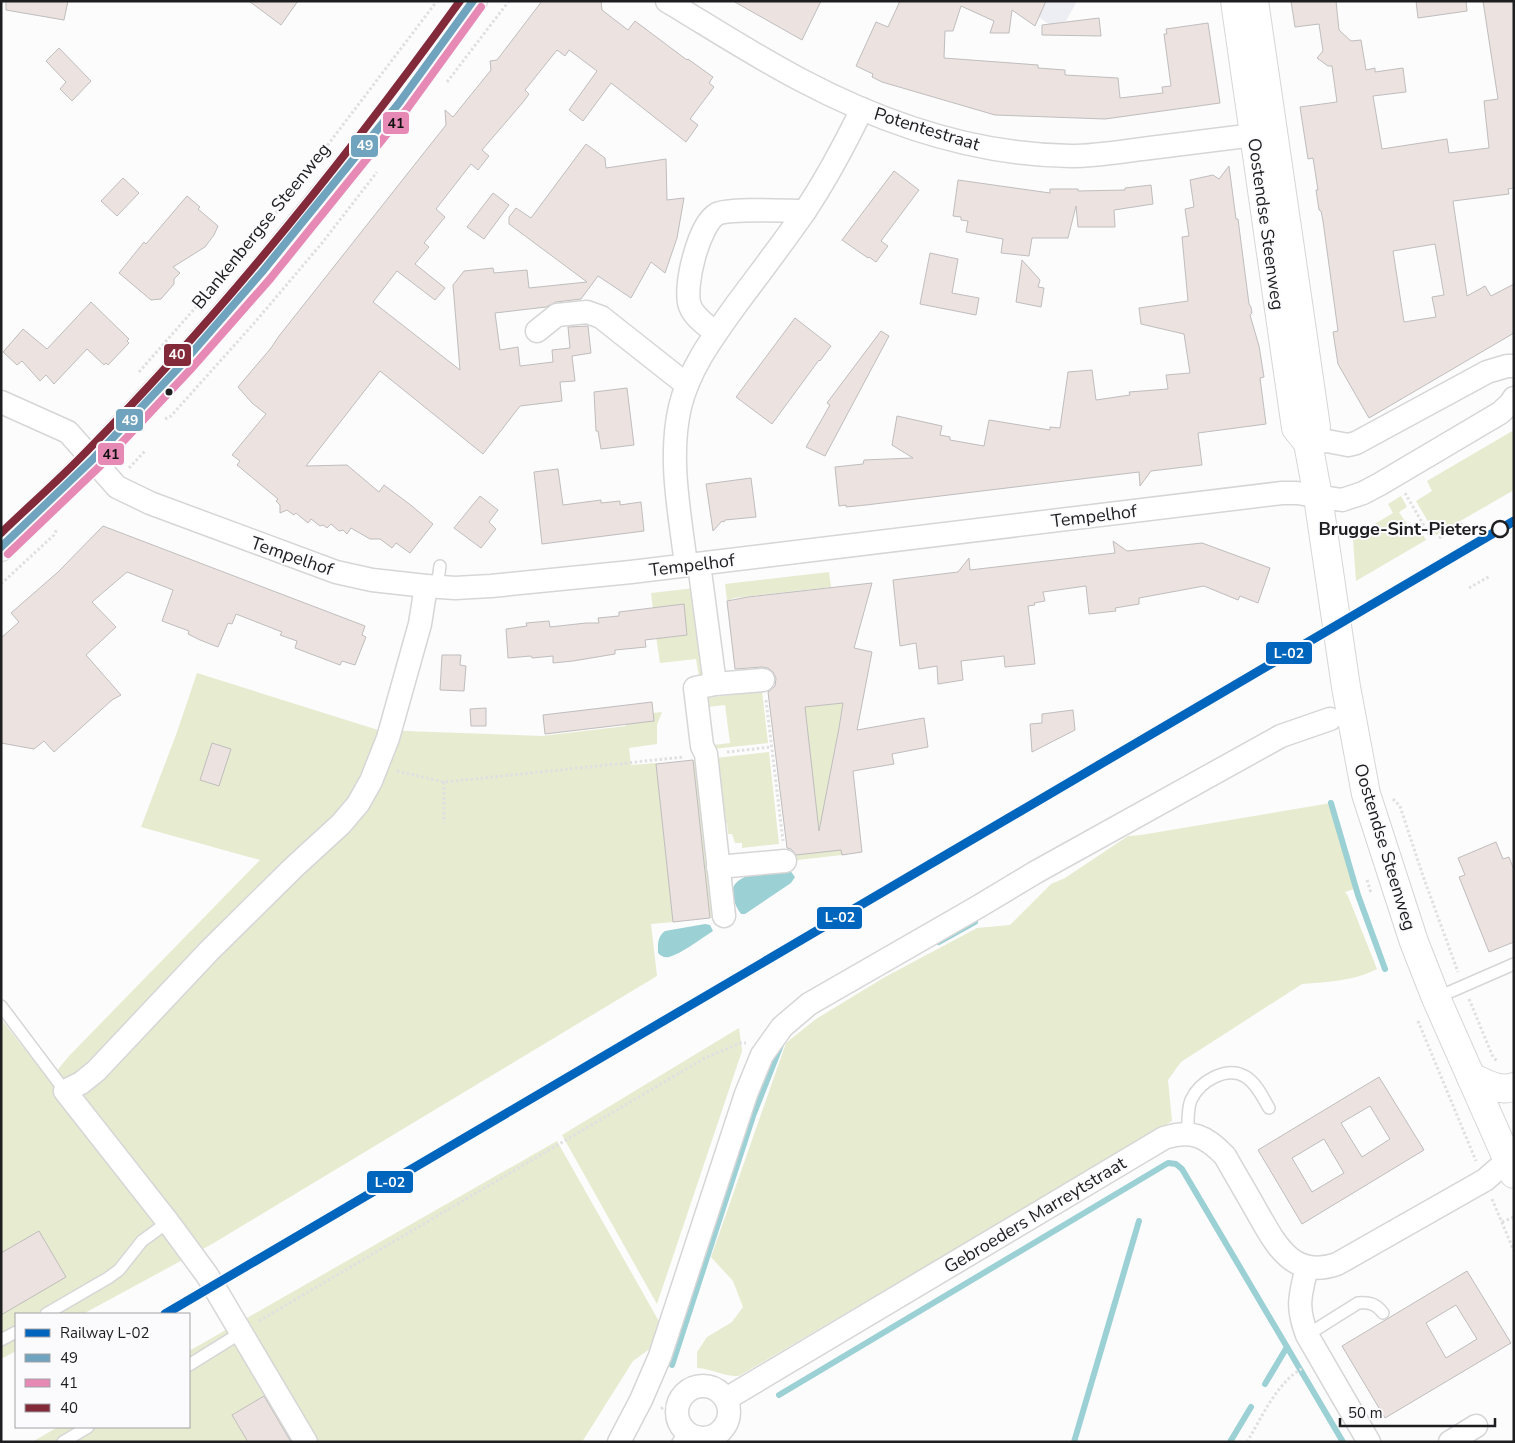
<svg xmlns="http://www.w3.org/2000/svg" width="1515" height="1443" viewBox="0 0 1515 1443" font-family="'Nunito Sans',sans-serif">
	<style>
		.built { fill: #ededf4 }
		.green { fill: #e7ebcf }
		.water { fill: #9bd0d4 }
		.lines { fill: none; stroke-linecap: round; stroke-linejoin: round }
		.stream { stroke: #9bd0d4; stroke-width: 6 }
		.building { fill: #ece2e0; stroke: #bfbdbd; fill-rule: evenodd }
		.lane-casing { stroke: #d6d6d7; stroke-width: 14 }
		.street-casing { stroke: #d6d6d7; stroke-width: 25 }
		.secondary-casing { stroke: #d6d6d7; stroke-width: 30 }
		.primary-casing { stroke: #d6d6d7; stroke-width: 30 }
		.path { stroke: #e0e0e1; stroke-width: 3; stroke-dasharray: 2.5 2.5; stroke-linecap: butt }
		.lane { stroke: #fff; stroke-width: 11 }
		.street { stroke: #fff; stroke-width: 22 }
		.secondary { stroke: #fff; stroke-width: 28 }
		.primary { stroke: #fff; stroke-width: 28 }
		.bus-1-casing { stroke: #fbfbfe; stroke-width: 11 }
		.bus-2-casing { stroke: #fbfbfe; stroke-width: 11 }
		.bus-3-casing { stroke: #fbfbfe; stroke-width: 11 }
		.bus-1 { stroke: #70a3bd; stroke-width: 8 }
		.bus-2 { stroke: #e689b5; stroke-width: 8 }
		.bus-3 { stroke: #822a3a; stroke-width: 8 }
		.rail-1-casing { stroke: #fbfbfe; stroke-width: 12 }
		.rail-1 { stroke: #0065bd; stroke-width: 9 }
		.bus-dot { fill: #1e1e21; stroke: #fbfbfe; stroke-width: 2 }
		.stop-dot { fill: #fbfbfe; stroke: #1e1e21; stroke-width: 2.5 }
		.labels { text-anchor: middle; dominant-baseline: central; stroke-width: 4; stroke-linejoin: round; paint-order: stroke }
		.street-label { font-size: 18px; fill: #1e1e21; stroke: #fbfbfe }
		.stop-label { font-size: 18px; font-weight: bold; fill: #1e1e21; stroke: #fbfbfe; text-anchor: end }
		.line-badge { stroke: #fbfbfe; stroke-width: 2 }
		.badge-label { font-size: 14px; text-anchor: middle; font-weight: bold; fill: #fff }
		.pale-badge-label { font-size: 14px; text-anchor: middle; font-weight: bold; fill: #111 }
	</style>
	<rect width="100%" height="100%" fill="#fcfcfd"/>
	<polygon class="built" points="1007,1 1077,1 1066,21 1050,25 1033,13"/>
	<g class="green">
		<polygon points="1514,430 1514,490 1436,535 1416,501 1432,491 1427,481"/>
		<polygon points="1401,496 1407,507 1399,512 1410,529 1417,525 1426,540 1356,581 1352,526 1358,534 1393,513 1388,504"/>
		<polygon points="829,572 831,587 734,598 727,601 725,584"/>
		<polygon points="695,588 703,675 699,677 696,659 660,663 656,636 666,638 687,635 684,605 654,617 651,593"/>
		<polygon points="197,673 378,730 542,736 626,726 626,724 654,721 653,713 662,712 657,725 657,744 629,748 631,765 656,763 673,922 651,924 657,976 212,1244 83,1314 16,1314 16,1351 1,1359 1,1019 49,1080 69,1056 260,860 141,827 177,732"/>
		<polygon points="762,691 768,743 713,749 713,745 730,743 725,705 708,707 707,698"/>
		<polygon points="843,703 833,762 842,855 788,861 788,856 821,852 771,711"/>
		<polygon points="769,752 779,844 742,848 742,843 735,843 732,834 728,834 727,823 723,823 716,758"/>
		<polygon points="693,760 703,760 720,916 710,918"/>
		<path d="M1331 803 1357 888 1345 892 1348 896 1377 969C1354 981 1327 982 1302 984L1181 1062 1168 1080 1172 1121 739 1376C725 1377 713 1369 697 1368V1352L707 1337 732 1322 743 1307 733 1281 711 1257 786 1043 816 1019 885 977 977 928 1010 925 1051 884 1065 878 1128 836 1141 835Z"/>
		<polygon points="739,1028 742,1051 657,1304 562,1135"/>
		<polygon points="557,1141 665,1332 662,1340 633,1361 582,1442 32,1442 58,1427 189,1427 189,1351"/>
	</g>
	<g class="water">
		<path d="M789 869 795 877 791 883 745 914H741C712 872 763 873 789 869Z"/>
		<path d="M705 924 710 925 713 931C702 938 681 954 669 957 664 958 661 956 658 953 658 944 657 937 665 931Z"/>
	</g>
	<g class="lines">
		<g class="stream">
			<polyline points="1331,803 1358,895 1385,969"/>
			<polyline points="939,942 975,922"/>
			<polyline points="672,1365 753,1116 781,1045"/>
			<polyline points="1265,1384 1287,1347"/>
			<polyline points="779,1395 1168,1163 1176,1164 1182,1169 1343,1442"/>
			<polyline points="1074,1442 1139,1221"/>
			<polyline points="1230,1442 1251,1407"/>
		</g>
	</g>
	<g class="building">
		<polygon points="6,1 68,1 64,20 6,10"/>
		<polygon points="249,1 298,1 281,25"/>
		<polygon points="542,1 601,1 602,10 628,30 635,21 687,60 688,59 713,77 709,83 714,87 690,119 698,125 686,142 611,83 583,121 569,110 597,71 569,50 565,56 557,50 525,90 529,94 524,101 482,150 489,156 478,170 471,164 436,209 445,217 424,243 429,247 415,264 445,288 435,300 397,271 373,302 460,370 453,285 464,271 493,268 494,273 527,270 529,288 587,282 509,224 509,217 516,208 531,218 586,144 605,158 606,168 666,159 667,200 684,198 677,238 665,273 651,262 631,298 598,276 581,299 556,302 546,307 495,313 500,350 518,347 520,366 553,362 552,350 570,348 568,327 588,326 591,353 572,356 575,381 560,382 562,401 520,406 483,454 380,371 306,466 347,465 379,492 384,485 412,506 433,524 410,553 396,543 392,548 380,539 370,539 351,528 347,534 343,530 339,531 331,524 327,528 323,525 320,526 311,519 308,523 296,513 294,515 287,510 280,513 280,505 276,501 278,499 237,465 240,461 232,455 266,414 252,403 238,387 271,348 279,336 442,130 446,125 445,110 453,117 491,70 490,61 497,60"/>
		<polygon points="733,1 821,1 802,40"/>
		<polygon points="900,1 1046,1 1035,26 1012,10 1009,33 990,33 994,21 961,6 953,31 945,31 944,58 1038,65 1038,68 1065,70 1065,75 1118,78 1120,98 1163,93 1162,87 1171,86 1164,34 1167,34 1166,29 1208,23 1220,103 1105,119 995,115 882,82 872,77 873,74 856,66 876,22 888,27"/>
		<path d="M1291 1H1336L1339 30 1351 41 1361 40 1366 70 1375 68V72L1403 68 1406 92 1373 96 1382 149 1447 139 1449 153 1489 148 1484 101 1498 99 1483 1H1514V188L1508 189 1509 194 1453 201 1467 296 1485 286 1491 296 1514 284V333L1369 418 1338 364 1333 332 1338 331 1323 221 1321 211 1319 210 1316 190H1318L1313 158 1308 159 1300 107 1337 102 1332 66H1328L1317 58 1323 51 1319 24 1295 27ZM1435 244 1444 295 1432 297 1436 317 1404 322 1393 251Z"/>
		<polygon points="1416,1 1466,1 1467,11 1418,18"/>
		<polygon points="1099,18 1101,36 1042,35 1042,25"/>
		<polygon points="59,48 91,81 72,101 60,89 66,82 46,61"/>
		<polygon points="1229,166 1236,219 1238,219 1249,304 1251,307 1252,313 1250,315 1259,346 1264,377 1260,378 1266,424 1198,433 1202,465 1151,471 1140,486 1139,472 866,505 846,507 846,505 839,506 835,467 863,464 864,460 913,458 892,445 897,416 942,426 940,435 950,437 950,440 984,446 989,420 1050,430 1050,427 1060,428 1068,372 1092,370 1096,400 1130,395 1129,392 1168,389 1166,375 1190,373 1184,334 1141,324 1139,308 1188,301 1182,237 1189,236 1185,209 1194,207 1190,180 1213,175 1219,179"/>
		<polygon points="894,171 919,190 881,241 888,246 876,262 869,257 868,258 842,240"/>
		<polygon points="123,178 139,193 117,216 101,201"/>
		<polygon points="958,180 1050,193 1050,189 1078,189 1078,191 1125,190 1125,188 1151,185 1153,204 1114,210 1115,227 1078,227 1076,206 1068,238 1032,238 1029,256 1001,253 1003,239 966,232 968,221 961,220 961,217 953,216"/>
		<polygon points="493,193 509,205 484,239 467,227"/>
		<polygon points="187,196 200,207 198,209 218,226 214,235 205,247 173,267 180,273 174,279 174,284 161,299 151,300 119,273 144,242 146,244"/>
		<polygon points="930,253 958,259 952,293 979,298 976,315 920,304"/>
		<polygon points="1022,260 1040,280 1038,287 1044,288 1041,307 1016,302"/>
		<polygon points="91,302 129,339 127,341 129,343 108,365 106,363 104,365 87,349 54,384 46,375 40,381 22,361 17,365 3,352 23,329 47,349"/>
		<polygon points="795,318 831,346 820,361 819,360 772,424 736,397"/>
		<polygon points="881,331 889,336 825,456 806,447 830,405 827,403"/>
		<polygon points="627,388 634,445 601,449 598,431 596,431 594,392"/>
		<polygon points="558,469 563,505 601,500 601,503 620,501 620,505 641,502 644,531 542,544 534,472"/>
		<polygon points="751,478 756,517 725,520 724,522 722,521 713,531 706,484"/>
		<polygon points="480,496 498,510 489,522 496,529 481,548 454,528"/>
		<polygon points="103,526 365,626 362,635 366,637 355,665 342,661 340,665 295,648 297,641 280,635 282,632 236,614 232,624 228,623 218,647 200,640 188,634 189,631 162,621 173,590 127,572 92,602 116,627 86,655 121,695 112,700 54,752 44,741 34,749 1,743 1,638 19,622 11,613 58,572"/>
		<polygon points="1113,541 1127,551 1202,543 1270,568 1258,603 1240,596 1238,600 1204,586 1139,598 1139,604 1115,608 1116,611 1089,614 1086,586 1043,592 1045,601 1034,603 1035,605 1028,606 1035,664 1005,667 1004,656 961,661 963,680 938,684 937,666 919,669 916,643 900,646 893,580 958,572 969,558 970,570 1115,553"/>
		<path d="M872 583 854 648 872 652 857 730 924 718 928 747 892 754 894 764 853 771 862 852 842 855 841 850 796 855 791 849 787 848 768 692 775 686 776 678 773 672 768 668 762 667 735 669 727 601 748 597ZM843 703 839 728 819 831 805 707Z"/>
		<polygon points="684,604 687,635 645,640 646,647 615,650 615,654 573,661 553,663 553,656 532,658 531,656 508,658 506,629 527,626 526,623 549,621 550,627 586,623 599,623 598,618 619,616 619,612"/>
		<polygon points="442,655 461,655 460,665 466,666 464,691 440,690"/>
		<polygon points="652,702 654,721 545,734 543,715"/>
		<polygon points="486,708 486,726 471,726 470,709"/>
		<polygon points="1073,710 1075,730 1032,752 1030,724 1042,723 1042,714"/>
		<polygon points="212,743 231,749 219,786 200,780"/>
		<polygon points="693,760 710,918 673,922 656,764"/>
		<polygon points="1496,842 1503,859 1509,857 1514,870 1514,942 1489,952 1459,877 1465,875 1458,858"/>
		<path d="M1379 1077 1424 1150 1302 1224 1258 1150ZM1370 1106 1390 1139 1362 1157 1341 1123ZM1324 1139 1344 1173 1312 1192 1292 1158Z"/>
		<polygon points="39,1231 66,1277 1,1315 1,1253"/>
		<path d="M1467 1271 1511 1343 1385 1418 1342 1346ZM1456 1305 1477 1339 1446 1358 1426 1323Z"/>
		<polygon points="264,1396 291,1442 248,1442 232,1415"/>
	</g>
	<g class="lines">
		<g class="lane-casing">
			<g id="lane">
				<polyline points="437,587 440,566"/>
				<polyline points="1436,998 1514,964"/>
				<polyline points="1,1006 65,1091"/>
				<path d="M1188 1134C1188 1122 1187 1110 1191 1100 1200 1081 1227 1065 1246 1077 1257 1084 1263 1098 1269 1108"/>
				<polyline points="46,1314 108,1278 119,1270 142,1241 168,1222"/>
				<path d="M1307 1335 1358 1303C1370 1302 1376 1304 1383 1313"/>
				<polyline points="1,1340 16,1332"/>
				<polyline points="189,1365 242,1332"/>
				<polyline points="63,1442 88,1427"/>
				<polyline points="678,1442 686,1432"/>
			</g>
		</g>
		<g class="street-casing">
			<g id="street">
				<path d="M667 1C712 28 755 56 801 80 884 124 977 155 1071 156 1097 156 1124 151 1150 148 1190 143 1230 138 1270 133"/>
				<polyline points="537,331 557,315 587,312 601,317 687,385"/>
				<path d="M716 333C706 325 694 317 690 306 683 287 699 224 717 214 730 208 788 211 805 211"/>
				<polyline points="1,402 68,432 117,487 150,503 336,572 372,580 426,586 455,588 491,586 631,572 1282,493 1297,493 1342,500 1363,493 1380,484 1500,413 1510,404 1514,398"/>
				<polyline points="1308,443 1327,441 1348,445 1356,443 1487,372 1507,366 1514,366"/>
				<polyline points="699,564 715,684 763,680"/>
				<path d="M686 565C680 514 668 459 680 407 689 369 713 337 736 305 759 274 783 243 805 211 827 178 845 144 862 109"/>
				<polyline points="715,684 695,688 702,746 706,754 724,916"/>
				<polyline points="718,867 785,861"/>
				<path d="M1307 1267C1300 1296 1296 1306 1307 1335L1369 1442"/>
				<circle cx="703" cy="1412" r="26"/>
				<path d="M726 1399 1164 1138C1191 1129 1206 1136 1225 1156 1235 1174 1246 1192 1256 1210 1275 1243 1292 1280 1337 1264L1485 1180 1508 1160"/>
				<polyline points="306,1442 207,1275 168,1222 65,1091 81,1083 96,1071 209,951 293,868 341,824 358,804 371,781 388,738 420,624 426,586"/>
				<polyline points="619,1442 641,1400 660,1356 746,1094 762,1055 782,1027 809,1004 976,908 1036,872 1281,736 1330,719"/>
				<polyline points="1450,1442 1476,1426"/>
			</g>
		</g>
		<g class="secondary-casing">
			<g id="secondary">
				<polyline points="1,547 93,459 183,363 262,272 399,103 473,1"/>
				<path d="M1471 1077C1485 1083 1499 1092 1514 1087"/>
			</g>
		</g>
		<g class="primary-casing">
			<g id="primary">
				<polyline points="1235,1 1296,428 1308,443 1318,497 1346,687 1366,794 1414,942 1436,998 1514,1174"/>
				<polyline points="1254,1 1316,427 1308,443"/>
			</g>
		</g>
		<g class="path">
			<polyline points="447,82 509,1"/>
			<polyline points="273,217 437,1"/>
			<polyline points="139,372 260,234"/>
			<polyline points="165,419 171,416 256,321 322,243 377,172"/>
			<polyline points="129,468 146,450"/>
			<polyline points="1405,493 1430,536"/>
			<polyline points="1439,538 1464,523"/>
			<polyline points="1,584 54,535 57,529"/>
			<polyline points="1469,588 1490,576"/>
			<polyline points="766,700 783,841"/>
			<polyline points="727,752 771,747"/>
			<polyline points="397,771 444,782 684,757"/>
			<polyline points="444,782 444,823"/>
			<polyline points="1393,799 1400,806 1423,876 1458,972"/>
			<polyline points="1367,880 1371,893"/>
			<polyline points="1469,999 1493,1057 1497,1061"/>
			<polyline points="1418,1021 1476,1161"/>
			<polyline points="1492,1199 1514,1251"/>
			<polyline points="1502,1222 1514,1217"/>
			<polyline points="259,1321 705,1058 741,1043 746,1043"/>
			<polyline points="661,1409 665,1406 678,1407"/>
			<path d="M1247 1442C1262 1417 1277 1382 1303 1368"/>
		</g>
		<use href="#lane" class="lane"/>
		<use href="#street" class="street"/>
		<use href="#secondary" class="secondary"/>
		<use href="#primary" class="primary"/>
		<g class="bus-1-casing">
			<polyline id="bus-1" points="1,547 93,459 183,363 262,272 399,103 473,1"/>
		</g>
		<g class="bus-2-casing">
			<polyline id="bus-2" points="8,554 100,466 190,370 270,279 407,109 481,7"/>
		</g>
		<g class="bus-3-casing">
			<path id="bus-3" d="M1 533C29 506 59 480 86 452 223 313 346 159 460 1"/>
		</g>
		<use href="#bus-1" class="bus-1"/>
		<use href="#bus-2" class="bus-2"/>
		<use href="#bus-3" class="bus-3"/>
		<g class="rail-1-casing">
			<polyline id="rail-1" points="165,1314 1514,521"/>
		</g>
		<use href="#rail-1" class="rail-1"/>
	</g>
	<circle class="bus-dot" cx="169" cy="392" r="4.5"/>
	<circle class="stop-dot" cx="1500" cy="529" r="8"/>
	<g class="labels">
		<g class="street-label">
			<text transform="translate(927 129) rotate(17)">Potentestraat</text>
			<text transform="translate(1266 224) rotate(82)">Oostendse Steenweg</text>
			<text transform="translate(261 226) rotate(-51)">Blankenbergse Steenweg</text>
			<text transform="translate(1094 516) rotate(-7)">Tempelhof</text>
			<text transform="translate(292 556) rotate(19)">Tempelhof</text>
			<text transform="translate(692 565) rotate(-7)">Tempelhof</text>
			<text transform="translate(1385 847) rotate(73)">Oostendse Steenweg</text>
			<text transform="translate(1035 1215) rotate(-31)">Gebroeders Marreytstraat</text>
		</g>
		<g class="stop-label">
			<text x="1487" y="529">Brugge-Sint-Pieters</text>
		</g>
	</g>
	<g class="line-badge">
		<rect x="382" y="111" width="28" height="24" rx="5" fill="#e689b5"/>
		<rect x="350" y="134" width="29" height="24" rx="5" fill="#70a3bd"/>
		<rect x="163" y="343" width="29" height="24" rx="5" fill="#822a3a"/>
		<rect x="115" y="408" width="29" height="24" rx="5" fill="#70a3bd"/>
		<rect x="97" y="442" width="28" height="24" rx="5" fill="#e689b5"/>
		<rect x="1265" y="641" width="48" height="24" rx="5" fill="#0065bd"/>
		<rect x="816" y="906" width="47" height="24" rx="5" fill="#0065bd"/>
		<rect x="366" y="1170" width="48" height="24" rx="5" fill="#0065bd"/>
	</g>
	<g class="badge-label">
		<text x="365" y="150">49</text>
		<text x="177" y="359">40</text>
		<text x="130" y="425">49</text>
		<text x="1289" y="658">L-02</text>
		<text x="840" y="922">L-02</text>
		<text x="390" y="1187">L-02</text>
	</g>
	<g class="pale-badge-label">
		<text x="396" y="128">41</text>
		<text x="111" y="459">41</text>
	</g>
	<rect width="1515" height="1443" fill="none" stroke="#1e1e21" stroke-width="5"/>
	<rect x="15" y="1313" width="175" height="115" fill="#fbfbfe" stroke="#a3a3a6"/>
	<rect x="25" y="1329" width="25" height="8" fill="#0065bd" stroke="#a3a3a6"/>
	<text x="60" y="1338" font-size="15" fill="#1e1e21">Railway L-02</text>
	<rect x="25" y="1354" width="25" height="8" fill="#70a3bd" stroke="#a3a3a6"/>
	<text x="60" y="1363" font-size="15" fill="#1e1e21">49</text>
	<rect x="25" y="1379" width="25" height="8" fill="#e689b5" stroke="#a3a3a6"/>
	<text x="60" y="1388" font-size="15" fill="#1e1e21">41</text>
	<rect x="25" y="1404" width="25" height="8" fill="#822a3a" stroke="#a3a3a6"/>
	<text x="60" y="1413" font-size="15" fill="#1e1e21">40</text>
	<path d="M1340 1418v8h155v-8" fill="none" stroke="#1e1e21" stroke-width="2.5"/>
	<text x="1348" y="1418" font-size="15" fill="#1e1e21" stroke="#fbfbfe" stroke-width="4" paint-order="stroke">50 m</text>
</svg>
